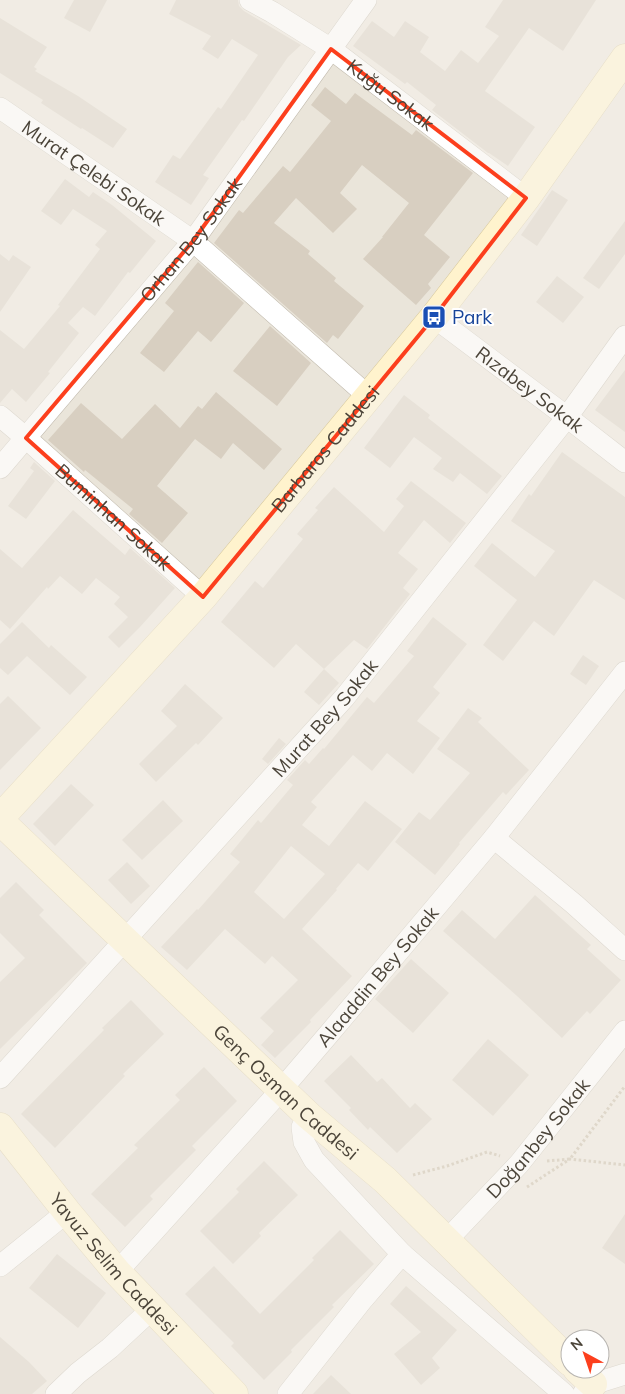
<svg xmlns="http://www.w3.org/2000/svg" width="625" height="1394" viewBox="0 0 625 1394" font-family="Mulish,sans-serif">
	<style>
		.residential { fill: #eae5da; fill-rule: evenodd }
		.building { fill: #d8cfc1; fill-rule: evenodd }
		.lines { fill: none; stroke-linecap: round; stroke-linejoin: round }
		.street-casing { stroke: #c2bbae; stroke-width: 22 }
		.secondary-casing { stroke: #d6c79b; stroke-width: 29 }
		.path { stroke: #c4b79f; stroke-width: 3; stroke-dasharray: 2.5 2.5; stroke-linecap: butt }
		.street { stroke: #fff; stroke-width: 21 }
		.secondary { stroke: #fff3cd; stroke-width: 28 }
		.marked { fill: none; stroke: #fc3f1d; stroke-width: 4; stroke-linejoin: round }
		.labels { text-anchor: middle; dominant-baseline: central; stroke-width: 4; stroke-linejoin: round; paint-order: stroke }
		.street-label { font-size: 19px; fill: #4b4439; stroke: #fff }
		.transit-label { font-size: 19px; fill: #164399; stroke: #fff; text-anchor: start }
	</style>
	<rect width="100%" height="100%" fill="#f6f3ec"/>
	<path class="residential" d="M0 0H625V1394H0ZM570 1339H600V1369H570Z"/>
	<g class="building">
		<polygon points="74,0 107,0 90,32 64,18"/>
		<polygon points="176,0 238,0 239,6 244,11 301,45 288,57 244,121 242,120 203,175 209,178 191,205 155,182 173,155 180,159 218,107 221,109 258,55 232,39 218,59 202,49 211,36 169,14"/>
		<polygon points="503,0 596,0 563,51 529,28 485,91 535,127 508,166 489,153 488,153 432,110 436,105 407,82 405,84 353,46 372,21 394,37 405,21 429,37 420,52 445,71 461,50 478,63 499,36 485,27"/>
		<polygon points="0,18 47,47 34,67 37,69 35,71 78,96 127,129 113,148 82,128 81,129 41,103 43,100 0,73"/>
		<polygon points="325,87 346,104 355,93 412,135 416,130 473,173 424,235 450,257 428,284 431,288 416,305 363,259 383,237 382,237 409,203 362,165 340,193 357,209 333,233 296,198 274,223 310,251 308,254 336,278 334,281 364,306 338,339 333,335 327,343 214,243 239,210 243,213 283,166 290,172 331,121 311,105"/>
		<polygon points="65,179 89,197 93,192 112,205 156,241 130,273 128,272 95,316 83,307 68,323 79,333 48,372 50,373 26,402 12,389 0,403 0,330 24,349 60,306 58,305 100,249 95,245 107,231 73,209 61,225 41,211"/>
		<polygon points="552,190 568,200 537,246 521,235"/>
		<polygon points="625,221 625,254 599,289 583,278"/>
		<polygon points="0,254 9,261 13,255 31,267 0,312"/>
		<polygon points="198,262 244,303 211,342 198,331 164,372 140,353 174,311 165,303"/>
		<polygon points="557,276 584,297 563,323 536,302"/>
		<polygon points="270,326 311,363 277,406 233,371"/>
		<polygon points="625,370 625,432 595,410"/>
		<polygon points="216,392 282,449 264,470 233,443 221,459 195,439 157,486 188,513 162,543 129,514 133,509 85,470 84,472 48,440 81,403 122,439 155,404 180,428 198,406 202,409"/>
		<polygon points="404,395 430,415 428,418 502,476 487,494 460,473 453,482 433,469 442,458 414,437 390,468 364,448"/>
		<polygon points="562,452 625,497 625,600 594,580 554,636 534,621 503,661 483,645 517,600 474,566 492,543 535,577 555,551 511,521 529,494 531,496"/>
		<polygon points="34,462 55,481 26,519 8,506 34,471 30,468"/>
		<polygon points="411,481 466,523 450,543 424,520 398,553 418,569 403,588 410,594 367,649 354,640 324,669 296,644 274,668 221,622 255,581 263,588 303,539 297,534 318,510 315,508 334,487 384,532 404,506 396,499"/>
		<polygon points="73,510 125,555 130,548 175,588 140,627 119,648 108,637 128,617 114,604 120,597 96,578 82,594 60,576 48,589 47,587 10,629 0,620 0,549 22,568"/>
		<path d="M433 617 467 644 433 687 440 693 417 721 440 738 413 774 387 753 372 771 353 755 311 802 317 807 302 825 329 846 365 801 402 829 368 871 358 863 336 889 337 890 302 929 352 976 310 1020 311 1022 275 1058 261 1045 274 1031 260 1018 298 980 272 956 265 964 225 929 187 970 161 947 197 909 198 910 240 862 230 854 258 820 261 823 293 785 287 780 305 760 309 764 323 748 324 749 367 697 374 703 414 656 407 651ZM291 846 325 874 284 919 254 892Z"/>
		<polygon points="22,622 49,648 51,645 87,677 70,695 27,656 8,675 0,668 0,644"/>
		<polygon points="583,655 599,666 586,685 570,674"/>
		<polygon points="324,669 339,683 319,705 304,692"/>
		<polygon points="185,684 223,718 198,745 196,743 156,782 139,764 177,726 161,711"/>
		<polygon points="8,696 41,728 0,770 0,704"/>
		<polygon points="468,708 482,718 478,722 529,770 506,795 503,792 459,843 460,844 435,875 395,842 419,812 430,820 470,773 437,749"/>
		<polygon points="279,738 286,744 268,764 262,759"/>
		<polygon points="71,784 94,805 55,846 33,824"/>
		<polygon points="163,800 183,821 142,860 122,840"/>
		<polygon points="127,862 150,886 131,904 108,880"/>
		<polygon points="16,882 44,910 39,915 87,963 0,1049 0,982 25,958 0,933 0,898"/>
		<polygon points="535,895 591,945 587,949 621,980 590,1014 587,1011 562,1038 517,996 443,931 462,910 495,939"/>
		<polygon points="411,959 449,993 413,1033 375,999"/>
		<polygon points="131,1000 164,1034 123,1074 125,1076 55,1148 21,1114 104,1030 102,1028"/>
		<polygon points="488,1039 529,1075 493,1116 452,1080"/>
		<polygon points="351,1055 377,1082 382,1078 410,1108 415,1103 432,1119 397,1153 370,1127 368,1130 349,1110 351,1108 324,1081"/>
		<polygon points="204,1067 237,1101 192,1146 196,1150 150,1196 153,1199 125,1227 91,1194 138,1148 134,1145 180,1100 175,1095"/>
		<polygon points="264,1161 298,1195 259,1233 261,1236 233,1264 200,1231 239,1192 236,1189"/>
		<polygon points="625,1214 625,1264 602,1248"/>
		<polygon points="340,1230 374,1264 332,1305 334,1307 291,1350 292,1352 264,1380 231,1346 234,1343 185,1294 214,1266 260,1314 314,1260 312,1258"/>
		<polygon points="57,1254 106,1293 78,1328 29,1288"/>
		<polygon points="406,1286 457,1330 432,1358 440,1368 421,1385 394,1354 421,1332 390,1304"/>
		<polygon points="0,1337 29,1362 47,1381 32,1394 0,1394"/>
		<polygon points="331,1375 351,1394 313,1394"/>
	</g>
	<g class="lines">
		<g class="street-casing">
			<g id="street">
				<path id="s1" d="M250 0 272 12 331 49 526 198"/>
				<path id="s2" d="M0 108 193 241 368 396"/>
				<path id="s3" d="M434 317 567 417 625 462"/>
				<path id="s4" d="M0 416 26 438 203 597"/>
				<path id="s5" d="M0 468 193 241 366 0"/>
				<polyline points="494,838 574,904 625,950"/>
				<path id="s6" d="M0 1078 345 697 567 417 625 336"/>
				<polyline points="309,1116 302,1127 304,1142 314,1160 402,1254"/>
				<path id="s7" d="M446 1241 519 1164 625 1031"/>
				<polyline points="0,1266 67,1212"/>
				<path id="s8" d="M117 1272 281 1090 328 1035 494 838 625 672"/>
				<polyline points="56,1394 78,1373 110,1348 153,1308"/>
				<polyline points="288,1394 363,1299 402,1254 564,1394"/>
				<polyline points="583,1394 593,1384 625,1374"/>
			</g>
		</g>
		<g class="secondary-casing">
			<g id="secondary">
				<path id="s9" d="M0 818 203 597 434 317 526 198 625 58"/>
				<path id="s10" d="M0 821 309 1116 385 1180 570 1362"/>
				<path id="s11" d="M0 1127 67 1212 117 1272 234 1394"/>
				<polyline points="577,1369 593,1384"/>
			</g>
		</g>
		<g class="path">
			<polyline points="547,1161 570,1159 625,1086"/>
			<polyline points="413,1175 447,1166 487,1152 500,1156"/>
			<polyline points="527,1187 570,1159 625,1165"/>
		</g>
		<use href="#street" class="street"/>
		<use href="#secondary" class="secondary"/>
	</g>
	<path d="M0 0H625V1394H0ZM331 49 526 198 434 317 203 597 26 438 193 241Z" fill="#f6f3ec" fill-opacity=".55" fill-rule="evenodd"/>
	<path class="marked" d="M331 49 526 198 434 317 203 597 26 438 193 241Z"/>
	<defs>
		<g id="bus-square" transform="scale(1.25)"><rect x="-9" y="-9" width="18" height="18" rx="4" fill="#1a4fb4" stroke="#fff"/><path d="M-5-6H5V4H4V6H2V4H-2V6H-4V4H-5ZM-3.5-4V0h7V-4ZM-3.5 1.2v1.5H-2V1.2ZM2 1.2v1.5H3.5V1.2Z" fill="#fff"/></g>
	</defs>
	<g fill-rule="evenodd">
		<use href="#bus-square" x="434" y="317"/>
	</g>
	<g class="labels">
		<g class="street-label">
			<text stroke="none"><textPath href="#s1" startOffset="170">Kuğu Sokak</textPath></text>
			<text stroke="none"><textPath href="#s2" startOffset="114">Murat Çelebi Sokak</textPath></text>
			<text stroke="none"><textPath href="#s5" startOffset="298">Orhan Bey Sokak</textPath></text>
			<text stroke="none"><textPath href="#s3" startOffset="120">Rızabey Sokak</textPath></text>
			<text stroke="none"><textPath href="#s9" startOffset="492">Barbaros Caddesi</textPath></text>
			<text stroke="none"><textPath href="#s4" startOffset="152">Buminhan Sokak</textPath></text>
			<text stroke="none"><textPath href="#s6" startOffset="485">Murat Bey Sokak</textPath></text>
			<text stroke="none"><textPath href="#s8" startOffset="394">Alaaddin Bey Sokak</textPath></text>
			<text stroke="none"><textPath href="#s10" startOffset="394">Genç Osman Caddesi</textPath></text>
			<text stroke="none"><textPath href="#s7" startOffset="138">Doğanbey Sokak</textPath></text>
			<text stroke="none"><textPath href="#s11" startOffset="178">Yavuz Selim Caddesi</textPath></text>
		</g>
		<g class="transit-label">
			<text x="452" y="317">Park</text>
		</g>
	</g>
	<g transform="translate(585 1354) rotate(320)"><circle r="24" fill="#ffffff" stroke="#b7b4b0"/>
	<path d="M0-4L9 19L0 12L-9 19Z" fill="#fc3f1d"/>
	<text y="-8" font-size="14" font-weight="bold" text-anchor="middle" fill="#4b4439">N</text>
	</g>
</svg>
